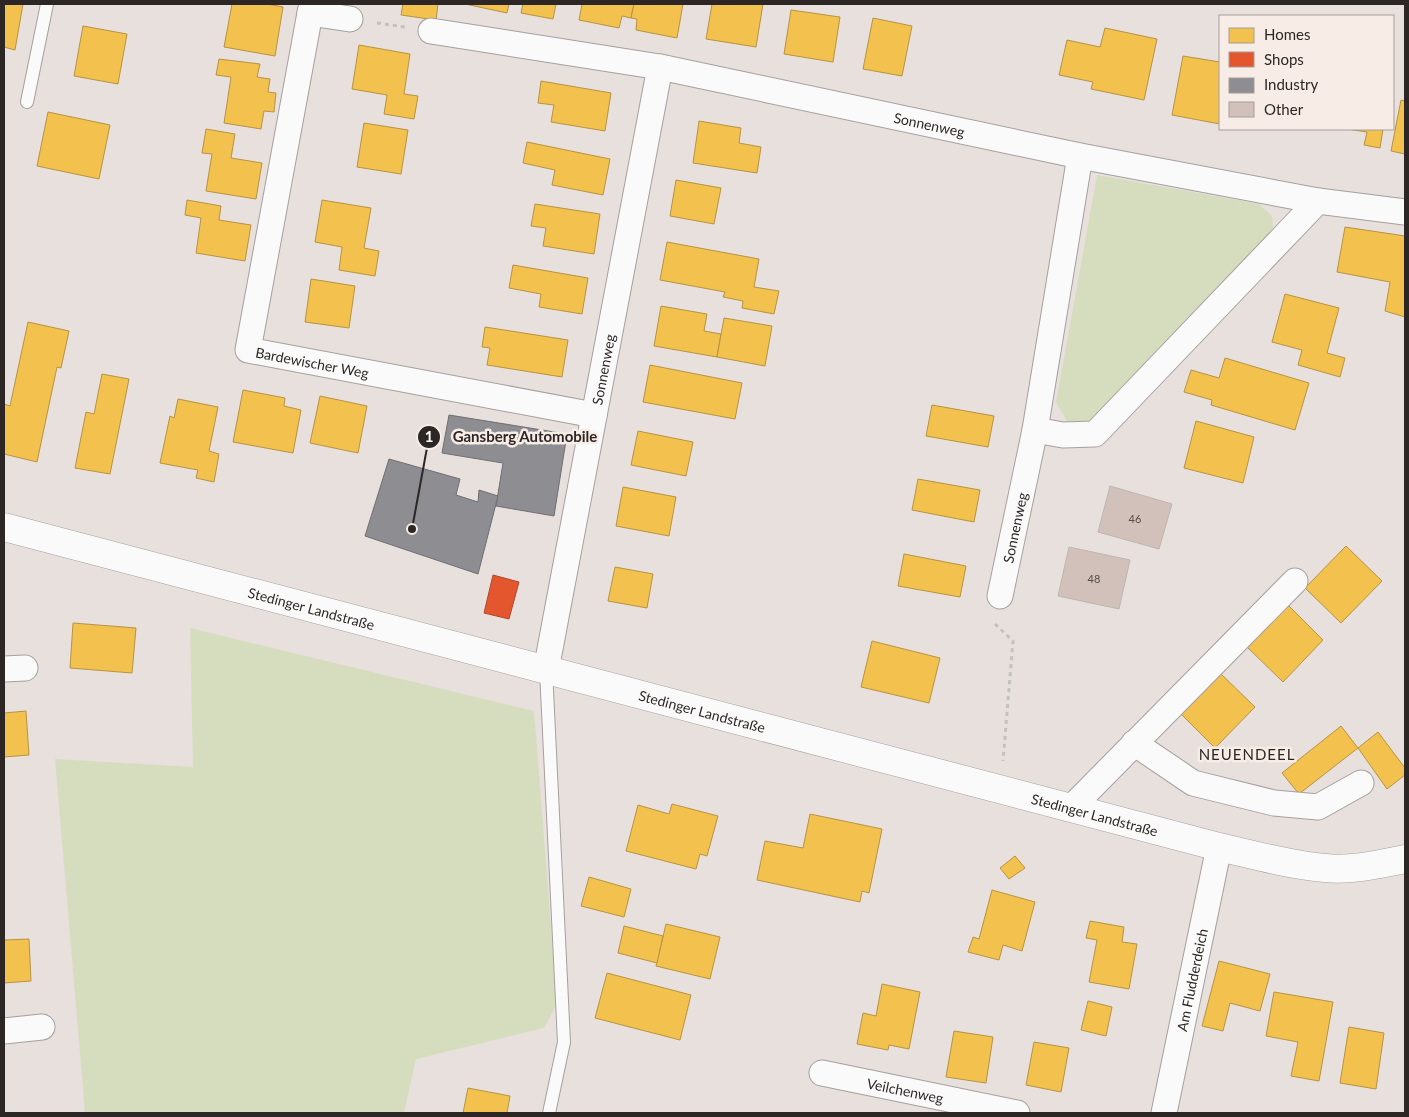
<svg xmlns="http://www.w3.org/2000/svg" width="1409" height="1117" viewBox="0 0 1409 1117" font-family="Lato,sans-serif">
	<style>
		.green { fill: #d6ddbe }
		.homes { fill: #f2c14e; stroke: #b79342 }
		.shops { fill: #e4572e; stroke: #ad492b }
		.industry { fill: #8d8d92; stroke: #706e71 }
		.building { fill: #d2c1ba; stroke: #bcb7b4 }
		.lines { fill: none; stroke-linecap: round; stroke-linejoin: round }
		.lane-casing { stroke: #a5a09e; stroke-width: 14 }
		.street-casing { stroke: #a5a09e; stroke-width: 27 }
		.secondary-casing { stroke: #a5a09e; stroke-width: 29 }
		.path { stroke: #c3c1c0; stroke-width: 3; stroke-dasharray: 4 4; stroke-linecap: butt }
		.lane { stroke: #fbfafa; stroke-width: 12 }
		.street { stroke: #fbfafa; stroke-width: 25 }
		.secondary { stroke: #fbfafa; stroke-width: 28 }
		.labels { text-anchor: middle; dominant-baseline: central; stroke-width: 5; stroke-linejoin: round; paint-order: stroke }
		.number-label { font-size: 11px; fill: #564e4a }
		.street-label { font-size: 14px; fill: #2c2725; stroke: #f8ece6 }
		.neighbourhood-label { font-size: 15px; letter-spacing: 1px; fill: #2c2725; stroke: #f8ece6 }
		.leader { fill: none; stroke: #2c2725; stroke-width: 2 }
		.callout-dot { fill: #2c2725; stroke: #f8ece6; stroke-width: 2 }
		.mark-label { font-size: 15px; text-anchor: middle; font-weight: bold; fill: #fff }
		.callout-label { font-size: 15px; text-anchor: middle; font-weight: bold; fill: #2c2725; stroke: #f8ece6; stroke-width: 5; stroke-linejoin: round; paint-order: stroke }
	</style>
	<rect width="100%" height="100%" fill="#e7e0dd"/>
	<g class="green">
		<polygon points="1097,175 1259,204 1272,216 1274,233 1090,422 1067,421 1056,402"/>
		<polygon points="190,628 534,711 557,1004 544,1028 416,1059 404,1113 85,1113 55,759 193,767"/>
	</g>
	<g class="homes">
		<polygon points="4,4 23,4 15,50 4,47"/>
		<polygon points="232,4 267,4 283,7 275,56 224,47"/>
		<polygon points="403,4 438,4 436,20 401,15"/>
		<polygon points="465,4 509,4 507,13"/>
		<polygon points="523,4 556,4 553,19 521,13"/>
		<polygon points="582,4 634,4 631,18 622,16 619,28 579,20"/>
		<polygon points="634,4 683,4 677,38 636,30 637,19 631,18"/>
		<polygon points="712,4 763,4 756,47 706,39"/>
		<polygon points="791,10 840,17 833,62 784,54"/>
		<polygon points="873,18 912,26 902,76 863,69"/>
		<polygon points="83,26 127,34 118,84 74,76"/>
		<polygon points="1105,28 1157,39 1144,100 1091,89 1093,82 1059,75 1067,40 1100,47"/>
		<polygon points="359,45 410,54 404,94 418,96 414,119 384,114 387,95 352,89"/>
		<polygon points="1183,56 1220,62 1220,124 1172,115"/>
		<polygon points="219,59 260,64 257,77 270,79 268,92 276,93 274,112 264,111 261,129 224,123 231,77 216,75"/>
		<polygon points="541,81 611,93 605,131 551,122 554,105 538,103"/>
		<polygon points="1401,100 1405,101 1405,154 1391,151"/>
		<polygon points="48,112 110,125 99,179 37,166"/>
		<polygon points="699,121 741,128 739,143 761,147 757,173 693,163"/>
		<polygon points="364,123 408,130 401,174 357,167"/>
		<polygon points="206,129 235,134 231,158 262,163 256,199 206,191 212,154 202,153"/>
		<polygon points="1347,129 1383,129 1380,148 1364,145 1367,132"/>
		<polygon points="527,142 610,159 603,195 552,185 555,170 523,163"/>
		<polygon points="676,180 721,188 714,224 670,216"/>
		<polygon points="187,200 221,206 219,220 251,225 245,261 196,253 201,218 185,215"/>
		<polygon points="322,200 371,208 364,248 379,251 375,276 339,270 342,247 315,242"/>
		<polygon points="535,204 600,214 594,254 543,246 546,228 531,226"/>
		<polygon points="1345,227 1405,236 1405,317 1385,311 1390,282 1337,272"/>
		<polygon points="667,242 759,259 754,287 779,291 774,314 742,308 743,301 723,297 725,292 660,280"/>
		<polygon points="513,265 588,278 582,314 539,307 541,294 509,288"/>
		<polygon points="311,279 355,286 349,328 305,322"/>
		<polygon points="1285,294 1339,308 1327,353 1345,358 1340,377 1298,365 1302,350 1272,342"/>
		<polygon points="661,306 707,314 704,331 721,334 717,357 654,346"/>
		<polygon points="724,318 772,326 765,366 717,357"/>
		<polygon points="28,322 69,331 61,368 57,367 37,462 4,454 4,404 10,406"/>
		<polygon points="485,327 568,340 562,377 487,365 490,348 482,347"/>
		<polygon points="1225,358 1309,383 1295,430 1211,405 1212,400 1184,392 1191,370 1219,378"/>
		<polygon points="650,365 742,383 735,419 643,402"/>
		<polygon points="102,374 129,379 110,474 75,468 86,412 94,414"/>
		<polygon points="243,390 285,398 284,406 301,410 293,453 233,442"/>
		<polygon points="320,396 367,406 358,453 310,443"/>
		<polygon points="178,399 218,407 209,451 219,454 214,482 196,478 198,470 160,463 170,416 174,418"/>
		<polygon points="932,405 994,416 988,447 926,436"/>
		<polygon points="1196,421 1254,437 1243,483 1184,468"/>
		<polygon points="638,431 693,442 686,476 631,465"/>
		<polygon points="918,479 980,490 974,522 912,510"/>
		<polygon points="623,487 676,497 669,536 616,526"/>
		<polygon points="1346,546 1382,581 1341,623 1305,588"/>
		<polygon points="904,554 966,566 960,597 898,586"/>
		<polygon points="615,567 653,574 647,608 608,601"/>
		<polygon points="1288,605 1323,640 1283,682 1247,647"/>
		<polygon points="73,623 136,628 132,673 70,668"/>
		<polygon points="872,641 940,658 929,703 861,687"/>
		<polygon points="1220,673 1255,707 1215,748 1181,714"/>
		<polygon points="26,711 29,755 4,757 4,713"/>
		<polygon points="1341,726 1358,748 1299,794 1282,773"/>
		<polygon points="1378,732 1405,768 1405,775 1387,789 1358,748"/>
		<polygon points="672,804 718,816 707,856 700,854 696,869 626,851 638,805 669,814"/>
		<polygon points="810,814 882,829 869,893 862,891 860,902 757,880 765,841 803,848"/>
		<polygon points="1015,856 1025,868 1009,879 1000,868"/>
		<polygon points="589,877 631,889 624,917 581,906"/>
		<polygon points="992,890 1035,902 1022,951 1003,945 999,960 968,952 973,937 979,939"/>
		<polygon points="1090,921 1124,927 1122,942 1137,944 1129,989 1089,982 1097,940 1086,938"/>
		<polygon points="666,924 720,937 710,979 656,966"/>
		<polygon points="624,926 663,936 657,963 618,953"/>
		<polygon points="29,939 31,981 4,983 4,940"/>
		<polygon points="1219,961 1270,974 1260,1011 1230,1003 1223,1031 1202,1026"/>
		<polygon points="607,973 691,995 680,1040 595,1018"/>
		<polygon points="882,984 920,992 909,1049 889,1045 888,1050 857,1044 863,1013 876,1016"/>
		<polygon points="1274,992 1333,1002 1319,1081 1291,1076 1298,1042 1266,1036"/>
		<polygon points="1088,1001 1112,1007 1106,1036 1081,1030"/>
		<polygon points="1349,1027 1384,1033 1376,1089 1340,1083"/>
		<polygon points="954,1031 993,1037 986,1083 946,1077"/>
		<polygon points="1034,1042 1069,1048 1061,1092 1026,1085"/>
		<polygon points="468,1088 510,1096 507,1113 463,1113"/>
	</g>
	<polygon class="shops" points="493,575 519,582 509,619 484,613"/>
	<g class="industry">
		<polygon points="449,415 567,434 554,516 496,506 503,463 442,453"/>
		<polygon points="389,459 460,479 456,495 478,502 479,490 498,496 478,574 365,536"/>
	</g>
	<g class="building">
		<polygon points="1110,486 1172,504 1159,549 1098,532"/>
		<polygon points="1069,547 1130,560 1119,609 1058,596"/>
	</g>
	<g class="lines">
		<g class="lane-casing">
			<g id="lane">
				<polyline points="27,102 47,4"/>
				<polyline points="546,670 564,1042 549,1113"/>
			</g>
		</g>
		<g class="street-casing">
			<g id="street">
				<polyline points="312,4 310,13 350,19"/>
				<path id="s1" d="M310 13 248 350 594 415"/>
				<polyline points="431,31 660,67"/>
				<polyline points="1035,430 1063,435 1095,434 1318,201"/>
				<path id="s2" d="M1000 596 1035 430 1080 156"/>
				<polyline points="4,669 25,668"/>
				<path id="s3" d="M546 670 660 67 1080 156 1318 201 1405 212"/>
				<polyline points="1134,743 1193,783 1274,803 1318,807 1361,783"/>
				<polyline points="1071,808 1295,581"/>
				<polyline points="4,1031 42,1027"/>
				<path id="s4" d="M822 1073 1017 1113"/>
				<path id="s5" d="M1164 1113 1219 847"/>
			</g>
		</g>
		<g class="secondary-casing">
			<g id="secondary">
				<path id="s6" d="M4 527 1219 847C1254 855 1290 865 1325 868 1351 871 1380 864 1405 859"/>
			</g>
		</g>
		<g class="path">
			<polyline points="377,23 405,27"/>
			<polyline points="995,624 1013,641 1003,761"/>
		</g>
		<use href="#lane" class="lane"/>
		<use href="#street" class="street"/>
		<use href="#secondary" class="secondary"/>
	</g>
	<g class="labels">
		<g class="number-label">
			<text x="1135" y="518">46</text>
			<text x="1094" y="578">48</text>
		</g>
		<g class="street-label">
			<text stroke="none"><textPath href="#s3" startOffset="889">Sonnenweg</textPath></text>
			<text stroke="none"><textPath href="#s1" startOffset="408">Bardewischer Weg</textPath></text>
			<text stroke="none"><textPath href="#s3" startOffset="306">Sonnenweg</textPath></text>
			<text stroke="none"><textPath href="#s2" startOffset="70">Sonnenweg</textPath></text>
			<text stroke="none"><textPath href="#s6" startOffset="318">Stedinger Landstraße</textPath></text>
			<text stroke="none"><textPath href="#s6" startOffset="722">Stedinger Landstraße</textPath></text>
			<text stroke="none"><textPath href="#s6" startOffset="1128">Stedinger Landstraße</textPath></text>
			<text stroke="none"><textPath href="#s5" startOffset="136">Am Fludderdeich</textPath></text>
			<text stroke="none"><textPath href="#s4" startOffset="85">Veilchenweg</textPath></text>
		</g>
		<g class="neighbourhood-label">
			<text x="1247" y="754">NEUENDEEL</text>
		</g>
	</g>
	<path class="leader" d="M412 529L429 437"/>
	<g class="callout-dot">
		<circle cx="412" cy="529" r="5"/>
		<circle cx="429" cy="437" r="12"/>
	</g>
	<g class="mark-label">
		<text x="429" y="442">1</text>
	</g>
	<g class="callout-label">
		<text x="525" y="442">Gansberg Automobile</text>
	</g>
	<rect width="1409" height="1117" fill="none" stroke="#2c2725" stroke-width="10"/>
	<rect x="1219" y="15" width="175" height="115" fill="#f8ece6" stroke="#a69d99"/>
	<rect x="1229" y="28" width="25" height="15" fill="#f2c14e" stroke="#a69d99"/>
	<text x="1264" y="40" font-size="15" fill="#2c2725">Homes</text>
	<rect x="1229" y="52" width="25" height="15" fill="#e4572e" stroke="#a69d99"/>
	<text x="1264" y="65" font-size="15" fill="#2c2725">Shops</text>
	<rect x="1229" y="78" width="25" height="15" fill="#8d8d92" stroke="#a69d99"/>
	<text x="1264" y="90" font-size="15" fill="#2c2725">Industry</text>
	<rect x="1229" y="102" width="25" height="15" fill="#d2c1ba" stroke="#a69d99"/>
	<text x="1264" y="115" font-size="15" fill="#2c2725">Other</text>
</svg>
